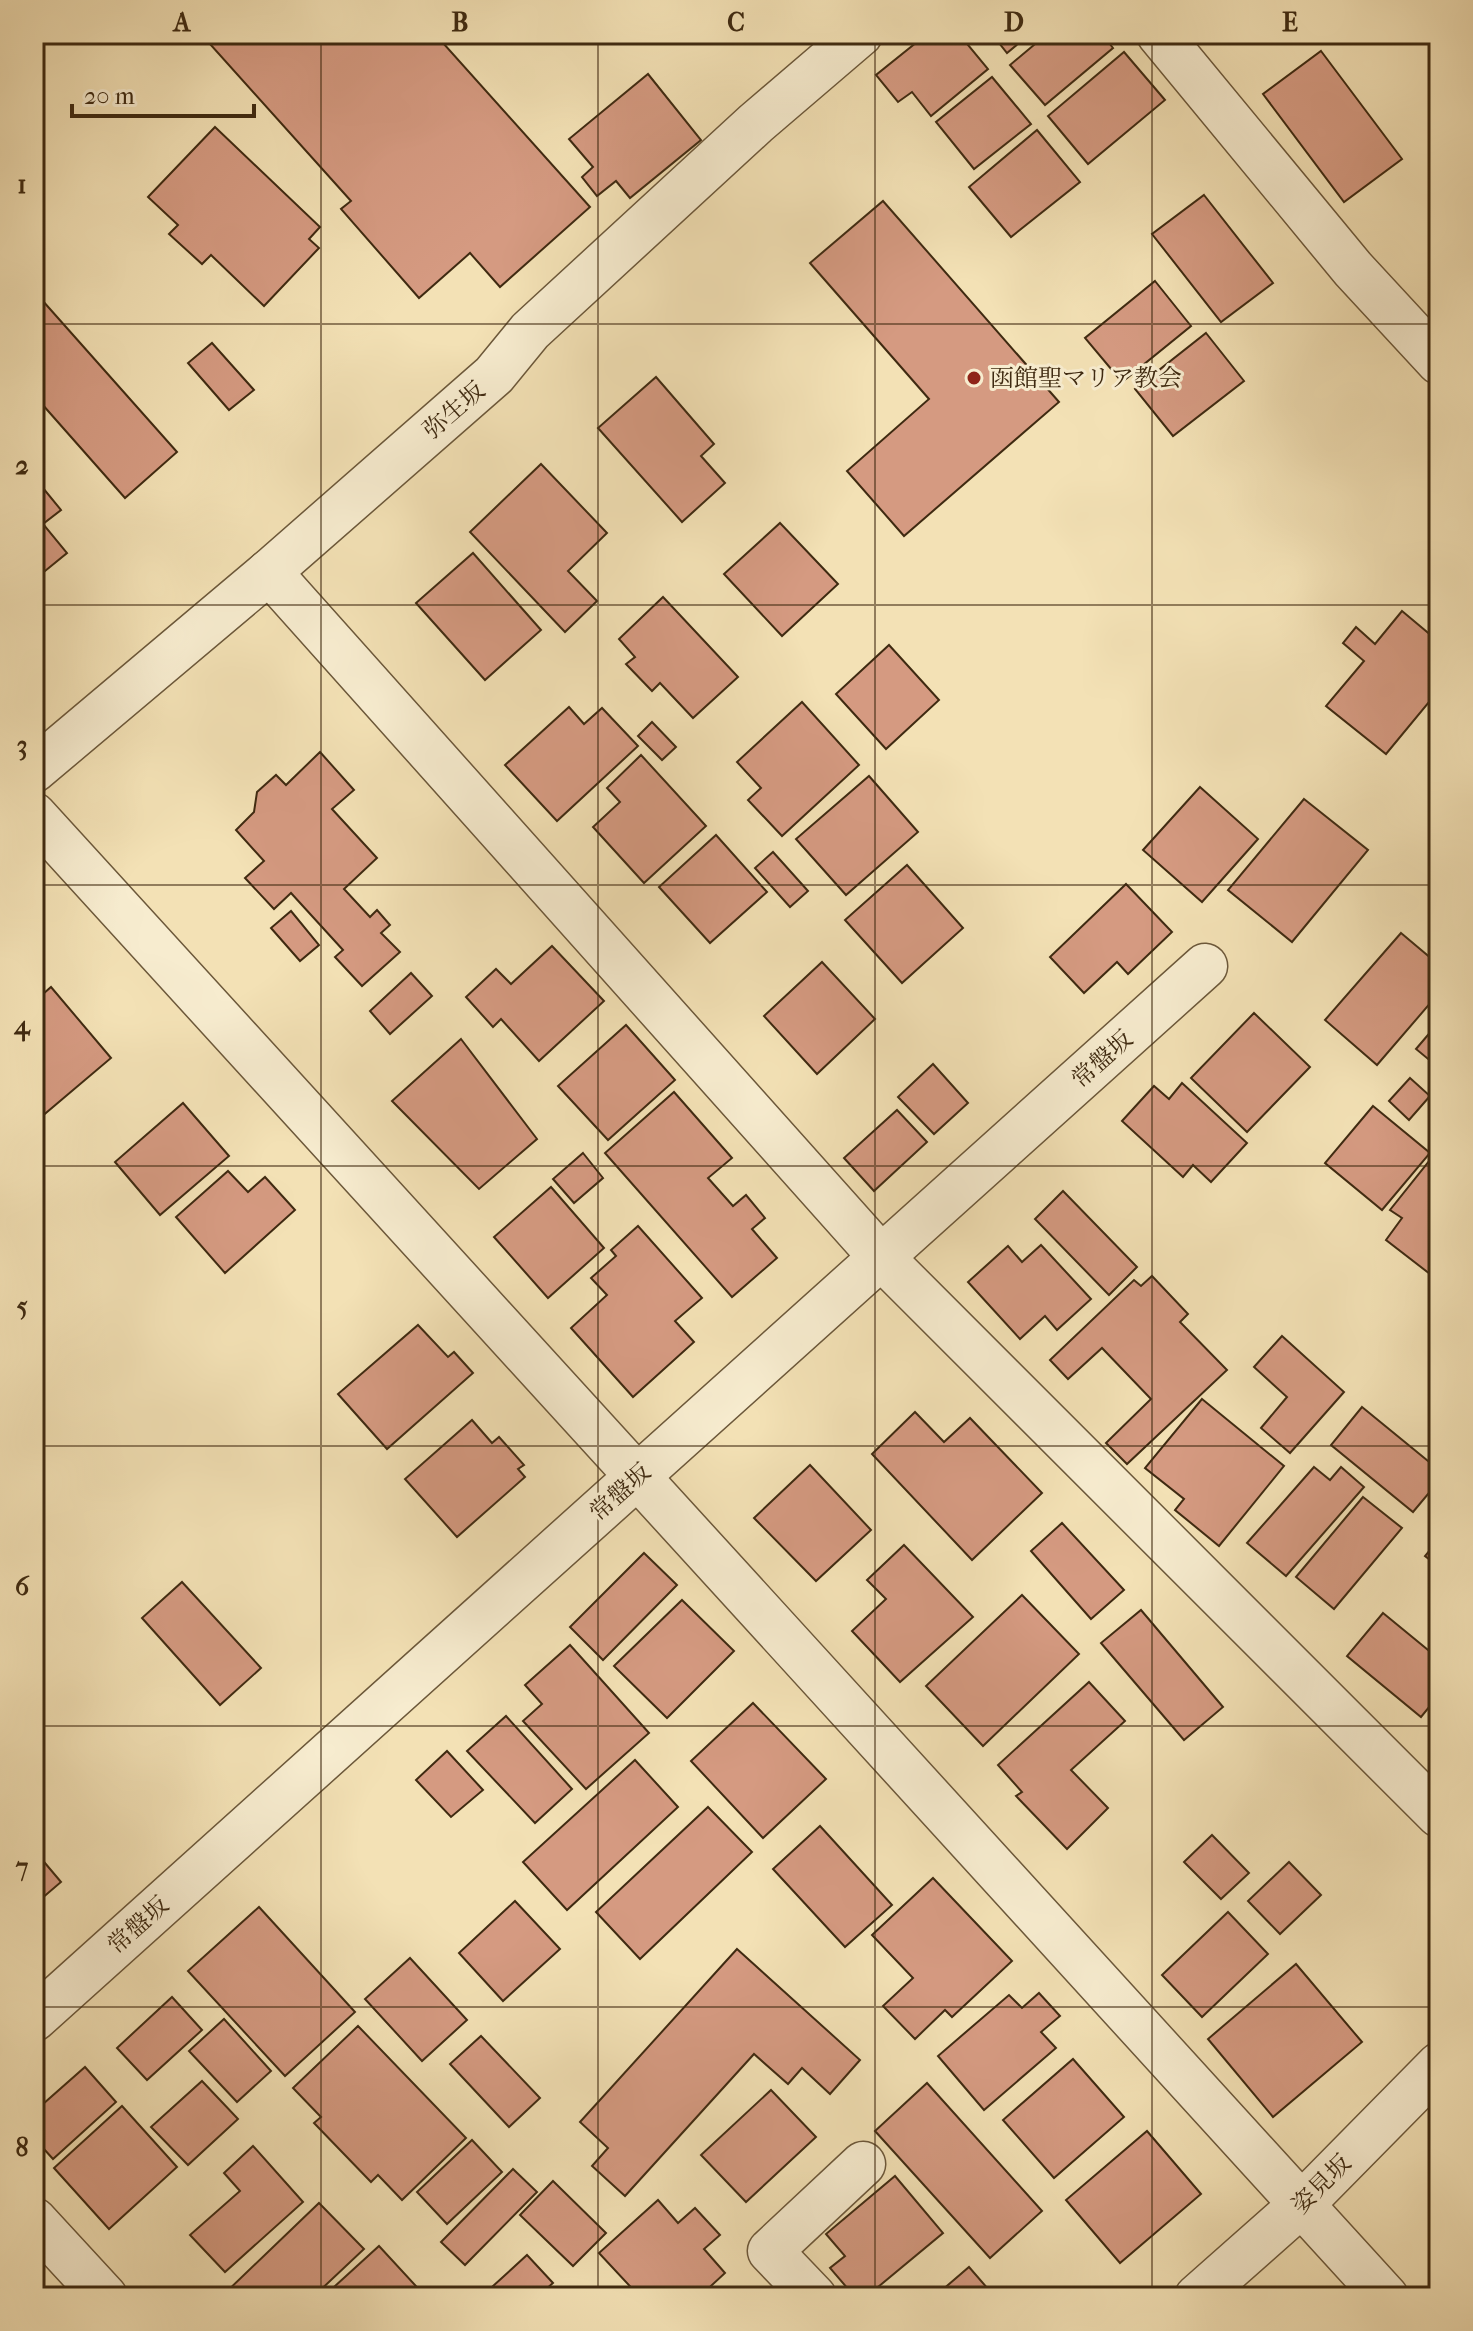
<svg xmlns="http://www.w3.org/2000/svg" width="1473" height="2331" viewBox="0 0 1473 2331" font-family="'IM FELL French Canon','Noto Serif JP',serif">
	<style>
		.building { fill: #d59a81; stroke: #3f2a11; stroke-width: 2 }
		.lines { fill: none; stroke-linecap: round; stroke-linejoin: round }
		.minor-casing { stroke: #6c583a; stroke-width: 47 }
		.minor { stroke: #f7eccf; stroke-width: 44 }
		.grid { fill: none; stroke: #3f2a11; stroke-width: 2; stroke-opacity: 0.55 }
		.poi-dot { fill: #8f2418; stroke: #f7eccf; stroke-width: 3 }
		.labels { text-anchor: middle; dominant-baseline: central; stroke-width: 6; stroke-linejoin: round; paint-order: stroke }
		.poi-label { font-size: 24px; fill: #3f2a11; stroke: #f7eccf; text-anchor: start }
		.street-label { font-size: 24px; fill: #3f2a11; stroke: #f7eccf }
		.neatline { fill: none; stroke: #3f2a11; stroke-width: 3 }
		.grid-label { font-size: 26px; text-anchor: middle; font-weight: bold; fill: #3f2a11 }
	</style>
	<rect width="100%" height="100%" fill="#f3e1b5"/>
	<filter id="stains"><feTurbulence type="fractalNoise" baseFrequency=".0025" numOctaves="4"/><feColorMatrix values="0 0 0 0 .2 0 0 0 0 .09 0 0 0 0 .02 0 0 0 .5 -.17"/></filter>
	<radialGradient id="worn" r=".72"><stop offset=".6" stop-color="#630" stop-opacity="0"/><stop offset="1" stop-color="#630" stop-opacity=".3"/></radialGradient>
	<g class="building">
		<polygon points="201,34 435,34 590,207 500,287 470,253 419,298 341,209 351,201"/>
		<polygon points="927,34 959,34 988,69 931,116 912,92 898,102 876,75"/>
		<polygon points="992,34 1030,34 1007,53"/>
		<polygon points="1047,34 1102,34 1113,48 1045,105 1010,65"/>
		<polygon points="1321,51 1402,159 1344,202 1263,94"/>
		<polygon points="1124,52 1165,100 1088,164 1048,116"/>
		<polygon points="648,74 701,140 630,198 616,181 597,196 582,177 593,167 569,139"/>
		<polygon points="992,77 1031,124 974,169 936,122"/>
		<polygon points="215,127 320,227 309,239 319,248 264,306 211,255 202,264 169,234 178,225 148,197"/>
		<polygon points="1037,130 1080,182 1011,237 969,187"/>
		<polygon points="1204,195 1273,283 1221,322 1152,234"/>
		<polygon points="883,201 1059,402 904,536 847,471 929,399 810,263"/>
		<polygon points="1155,281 1191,326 1122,382 1085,338"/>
		<polygon points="34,291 177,452 125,498 34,395"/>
		<polygon points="1206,333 1244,381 1173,436 1135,389"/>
		<polygon points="212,343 254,390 229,410 188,363"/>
		<polygon points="656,377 714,444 701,456 725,483 682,522 598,428"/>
		<polygon points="541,464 607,533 568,571 597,601 565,632 470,532"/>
		<polygon points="34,477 61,510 43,524 67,553 34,580"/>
		<polygon points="780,523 838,584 782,636 724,574"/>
		<polygon points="473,553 541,630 485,680 416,603"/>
		<polygon points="663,597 738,677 693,718 660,683 652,691 626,664 635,657 619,639"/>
		<polygon points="1402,611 1439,642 1439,690 1386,754 1326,706 1364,661 1343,643 1356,627 1375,644"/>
		<polygon points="889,645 939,700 886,749 836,694"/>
		<polygon points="802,702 859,765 782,836 748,800 761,788 737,762"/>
		<polygon points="569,707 584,724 602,708 638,746 557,821 505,765"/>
		<polygon points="652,722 676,747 662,760 638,736"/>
		<polygon points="320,752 354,790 332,809 377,858 344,889 370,917 377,910 390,925 381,933 400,952 362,986 335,957 343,950 291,893 274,909 245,878 264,861 236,830 254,812 257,792 276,775 286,785"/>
		<polygon points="641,755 706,826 644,883 593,827 620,802 607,788"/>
		<polygon points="869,776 918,832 846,895 796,839"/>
		<polygon points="1200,787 1258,839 1202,902 1143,850"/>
		<polygon points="1304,799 1368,850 1292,942 1228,890"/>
		<polygon points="716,835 767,892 710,943 659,887"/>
		<polygon points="773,852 808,891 790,907 755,868"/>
		<polygon points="907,865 963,928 902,983 845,920"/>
		<polygon points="1126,884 1172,932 1128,974 1117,962 1084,993 1050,957"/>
		<polygon points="291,911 319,945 300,961 271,928"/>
		<polygon points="1401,933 1439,965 1439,993 1377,1065 1325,1020"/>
		<polygon points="552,946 604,1001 539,1061 501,1019 493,1027 466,997 496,969 511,984"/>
		<polygon points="822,962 875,1019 817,1074 764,1016"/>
		<polygon points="411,973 432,996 390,1034 370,1011"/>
		<polygon points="51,987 111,1058 34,1123 34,1002"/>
		<polygon points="1254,1013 1310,1067 1247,1132 1191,1078"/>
		<polygon points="1439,1022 1439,1068 1416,1049"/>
		<polygon points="626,1025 675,1080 608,1140 558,1086"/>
		<polygon points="461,1039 537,1139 479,1189 392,1101"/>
		<polygon points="933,1064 968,1103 934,1134 898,1097"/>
		<polygon points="1410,1078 1430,1096 1409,1120 1389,1101"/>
		<polygon points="1182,1083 1247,1143 1211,1182 1193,1165 1183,1177 1122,1121 1154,1086 1169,1099"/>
		<polygon points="674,1092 732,1158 708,1178 733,1206 746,1195 765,1218 752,1229 777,1258 732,1297 605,1153"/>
		<polygon points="183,1103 229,1156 160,1215 115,1162"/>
		<polygon points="1373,1106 1430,1153 1382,1210 1325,1163"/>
		<polygon points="897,1110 927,1142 874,1191 844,1158"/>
		<polygon points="583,1153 603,1178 574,1203 553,1179"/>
		<polygon points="1430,1160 1439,1167 1439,1281 1386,1240 1402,1218 1390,1210"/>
		<polygon points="228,1171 248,1192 265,1177 295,1210 225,1273 176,1217"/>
		<polygon points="551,1187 604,1248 548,1298 494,1237"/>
		<polygon points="1063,1191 1137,1267 1109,1295 1035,1219"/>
		<polygon points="638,1226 702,1298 675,1321 694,1342 633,1397 571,1328 607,1295 591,1278 616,1256 611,1250"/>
		<polygon points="1041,1245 1091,1299 1057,1330 1045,1316 1020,1339 968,1282 1008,1246 1022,1262"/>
		<polygon points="1152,1276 1188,1314 1180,1322 1227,1370 1127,1464 1106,1443 1151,1399 1102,1348 1068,1379 1050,1360 1134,1280 1141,1286"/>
		<polygon points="418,1325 448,1357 454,1352 473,1373 387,1449 338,1394"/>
		<polygon points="1282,1336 1344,1392 1290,1453 1261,1428 1287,1397 1254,1367"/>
		<polygon points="1202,1399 1284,1466 1219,1546 1175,1510 1184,1499 1145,1468"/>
		<polygon points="1362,1407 1439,1470 1439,1481 1413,1512 1331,1445"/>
		<polygon points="915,1412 944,1442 970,1418 1042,1493 972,1560 872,1454"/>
		<polygon points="472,1420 492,1443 499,1437 524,1465 518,1469 525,1477 457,1537 405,1479"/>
		<polygon points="810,1465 871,1530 816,1581 754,1518"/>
		<polygon points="1314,1467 1330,1480 1341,1467 1364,1487 1286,1576 1247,1543"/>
		<polygon points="1363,1497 1402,1528 1334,1609 1296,1577"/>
		<polygon points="1062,1523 1124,1590 1091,1619 1031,1551"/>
		<polygon points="1439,1539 1439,1567 1425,1556"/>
		<polygon points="904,1545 973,1617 900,1682 852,1631 886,1599 867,1580"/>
		<polygon points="644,1553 677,1585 603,1660 570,1627"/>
		<polygon points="182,1582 261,1668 220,1705 142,1618"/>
		<polygon points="1022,1595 1079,1654 983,1746 926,1686"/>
		<polygon points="682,1600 734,1651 667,1718 614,1666"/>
		<polygon points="1141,1610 1223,1707 1184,1740 1101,1643"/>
		<polygon points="1383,1613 1439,1659 1439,1695 1421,1717 1347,1656"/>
		<polygon points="570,1645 649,1733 586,1789 523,1721 542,1704 525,1685"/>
		<polygon points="1089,1682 1125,1721 1071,1770 1108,1808 1067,1849 1016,1796 1022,1792 998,1765"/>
		<polygon points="753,1703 826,1779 763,1838 691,1761"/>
		<polygon points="506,1716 572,1789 535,1823 467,1751"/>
		<polygon points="447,1751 483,1790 451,1817 416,1780"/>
		<polygon points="635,1760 678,1807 567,1910 523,1862"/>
		<polygon points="708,1807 752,1852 640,1959 596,1912"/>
		<polygon points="820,1826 892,1905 845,1947 773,1869"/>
		<polygon points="1212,1835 1249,1873 1221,1899 1184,1862"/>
		<polygon points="34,1850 61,1882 34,1905"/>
		<polygon points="1289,1862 1321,1895 1280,1934 1248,1901"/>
		<polygon points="933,1878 1012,1961 952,2017 945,2010 915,2039 883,2006 913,1978 872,1935"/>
		<polygon points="515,1901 560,1949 503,2001 459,1953"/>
		<polygon points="259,1907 355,2012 285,2076 188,1971"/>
		<polygon points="1228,1912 1268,1954 1202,2017 1162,1975"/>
		<polygon points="737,1949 860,2060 830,2094 802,2068 788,2084 754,2054 625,2196 592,2166 608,2148 580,2122"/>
		<polygon points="410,1958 467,2020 422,2061 365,1999"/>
		<polygon points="1296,1964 1362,2042 1273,2117 1208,2039"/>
		<polygon points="1039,1993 1060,2016 1041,2032 1056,2048 984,2110 938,2056 1009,1995 1022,2008"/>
		<polygon points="172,1997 202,2030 147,2080 117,2048"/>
		<polygon points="224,2019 271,2071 237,2102 189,2051"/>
		<polygon points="358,2026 466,2138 402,2200 378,2175 371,2182 314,2123 321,2117 293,2088"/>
		<polygon points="481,2036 540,2098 509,2127 450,2064"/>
		<polygon points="1073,2059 1124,2117 1054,2178 1003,2120"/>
		<polygon points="85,2067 116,2102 53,2159 34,2138 34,2112"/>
		<polygon points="202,2081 238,2119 188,2165 151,2127"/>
		<polygon points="927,2083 1042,2211 990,2258 875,2131"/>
		<polygon points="771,2090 816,2137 746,2202 701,2155"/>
		<polygon points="122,2106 177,2167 109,2229 54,2168"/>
		<polygon points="1147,2131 1201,2194 1120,2263 1066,2200"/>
		<polygon points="472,2140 502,2172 447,2224 417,2192"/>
		<polygon points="253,2146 303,2202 225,2272 190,2235 240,2191 224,2173"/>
		<polygon points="513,2169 537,2192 465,2265 441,2242"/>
		<polygon points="895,2176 943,2233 866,2297 855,2297 830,2268 845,2256 826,2234"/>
		<polygon points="553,2181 606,2233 573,2266 520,2215"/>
		<polygon points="658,2200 678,2223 695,2208 720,2235 704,2249 725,2273 699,2297 640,2297 599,2253"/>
		<polygon points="319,2203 364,2249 313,2297 221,2297"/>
		<polygon points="379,2246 426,2297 323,2297"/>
		<polygon points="527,2255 553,2283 537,2297 481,2297"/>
		<polygon points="969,2267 995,2297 934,2297"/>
		<polygon points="1315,2288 1323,2297 1305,2297"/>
	</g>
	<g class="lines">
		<g class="minor-casing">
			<g id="minor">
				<polyline points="1159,34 1353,269 1439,362"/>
				<polyline points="269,572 881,1257 1439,1815"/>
				<polyline points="34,770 269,572 494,375 530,331 756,123 860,34"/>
				<polyline points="34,815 1386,2297"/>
				<polyline points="34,2019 1205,966"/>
				<polyline points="34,2220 105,2297"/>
				<polyline points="814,2297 770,2251 863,2164"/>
				<polyline points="1197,2297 1302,2204 1439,2065"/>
			</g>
		</g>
		<use href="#minor" class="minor"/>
	</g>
	<path class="grid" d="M321 34V2297M598 34V2297M875 34V2297M1152 34V2297M34 324H1439M34 605H1439M34 885H1439M34 1166H1439M34 1446H1439M34 1726H1439M34 2007H1439"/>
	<circle class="poi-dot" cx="974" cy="378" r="8"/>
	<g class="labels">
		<g class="poi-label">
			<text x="990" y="378">函館聖マリア教会</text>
		</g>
		<g class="street-label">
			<text transform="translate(454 410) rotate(-41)">弥生坂</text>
			<text transform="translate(1102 1059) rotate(-42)">常盤坂</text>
			<text transform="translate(620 1492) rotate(-42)">常盤坂</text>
			<text transform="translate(138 1925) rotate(-42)">常盤坂</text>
			<text transform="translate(1321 2184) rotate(-45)">姿見坂</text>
		</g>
	</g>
	<rect width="1473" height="2331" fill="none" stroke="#f3e1b5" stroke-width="88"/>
	<path d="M72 104v12h182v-12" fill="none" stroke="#3f2a11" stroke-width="4"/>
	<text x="84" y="104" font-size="24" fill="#3f2a11" stroke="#f7eccf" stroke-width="6" paint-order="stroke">20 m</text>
	<rect x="44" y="44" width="1385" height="2243" class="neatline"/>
	<g class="grid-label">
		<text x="182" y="31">A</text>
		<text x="460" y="31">B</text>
		<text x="736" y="31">C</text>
		<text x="1014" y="31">D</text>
		<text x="1290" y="31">E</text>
		<text x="22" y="193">1</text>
		<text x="22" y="474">2</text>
		<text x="22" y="754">3</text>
		<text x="22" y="1034">4</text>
		<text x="22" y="1315">5</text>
		<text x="22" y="1595">6</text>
		<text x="22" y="1876">7</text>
		<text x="22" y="2156">8</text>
	</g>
	<rect width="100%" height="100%" filter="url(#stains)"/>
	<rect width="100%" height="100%" fill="url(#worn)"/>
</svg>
